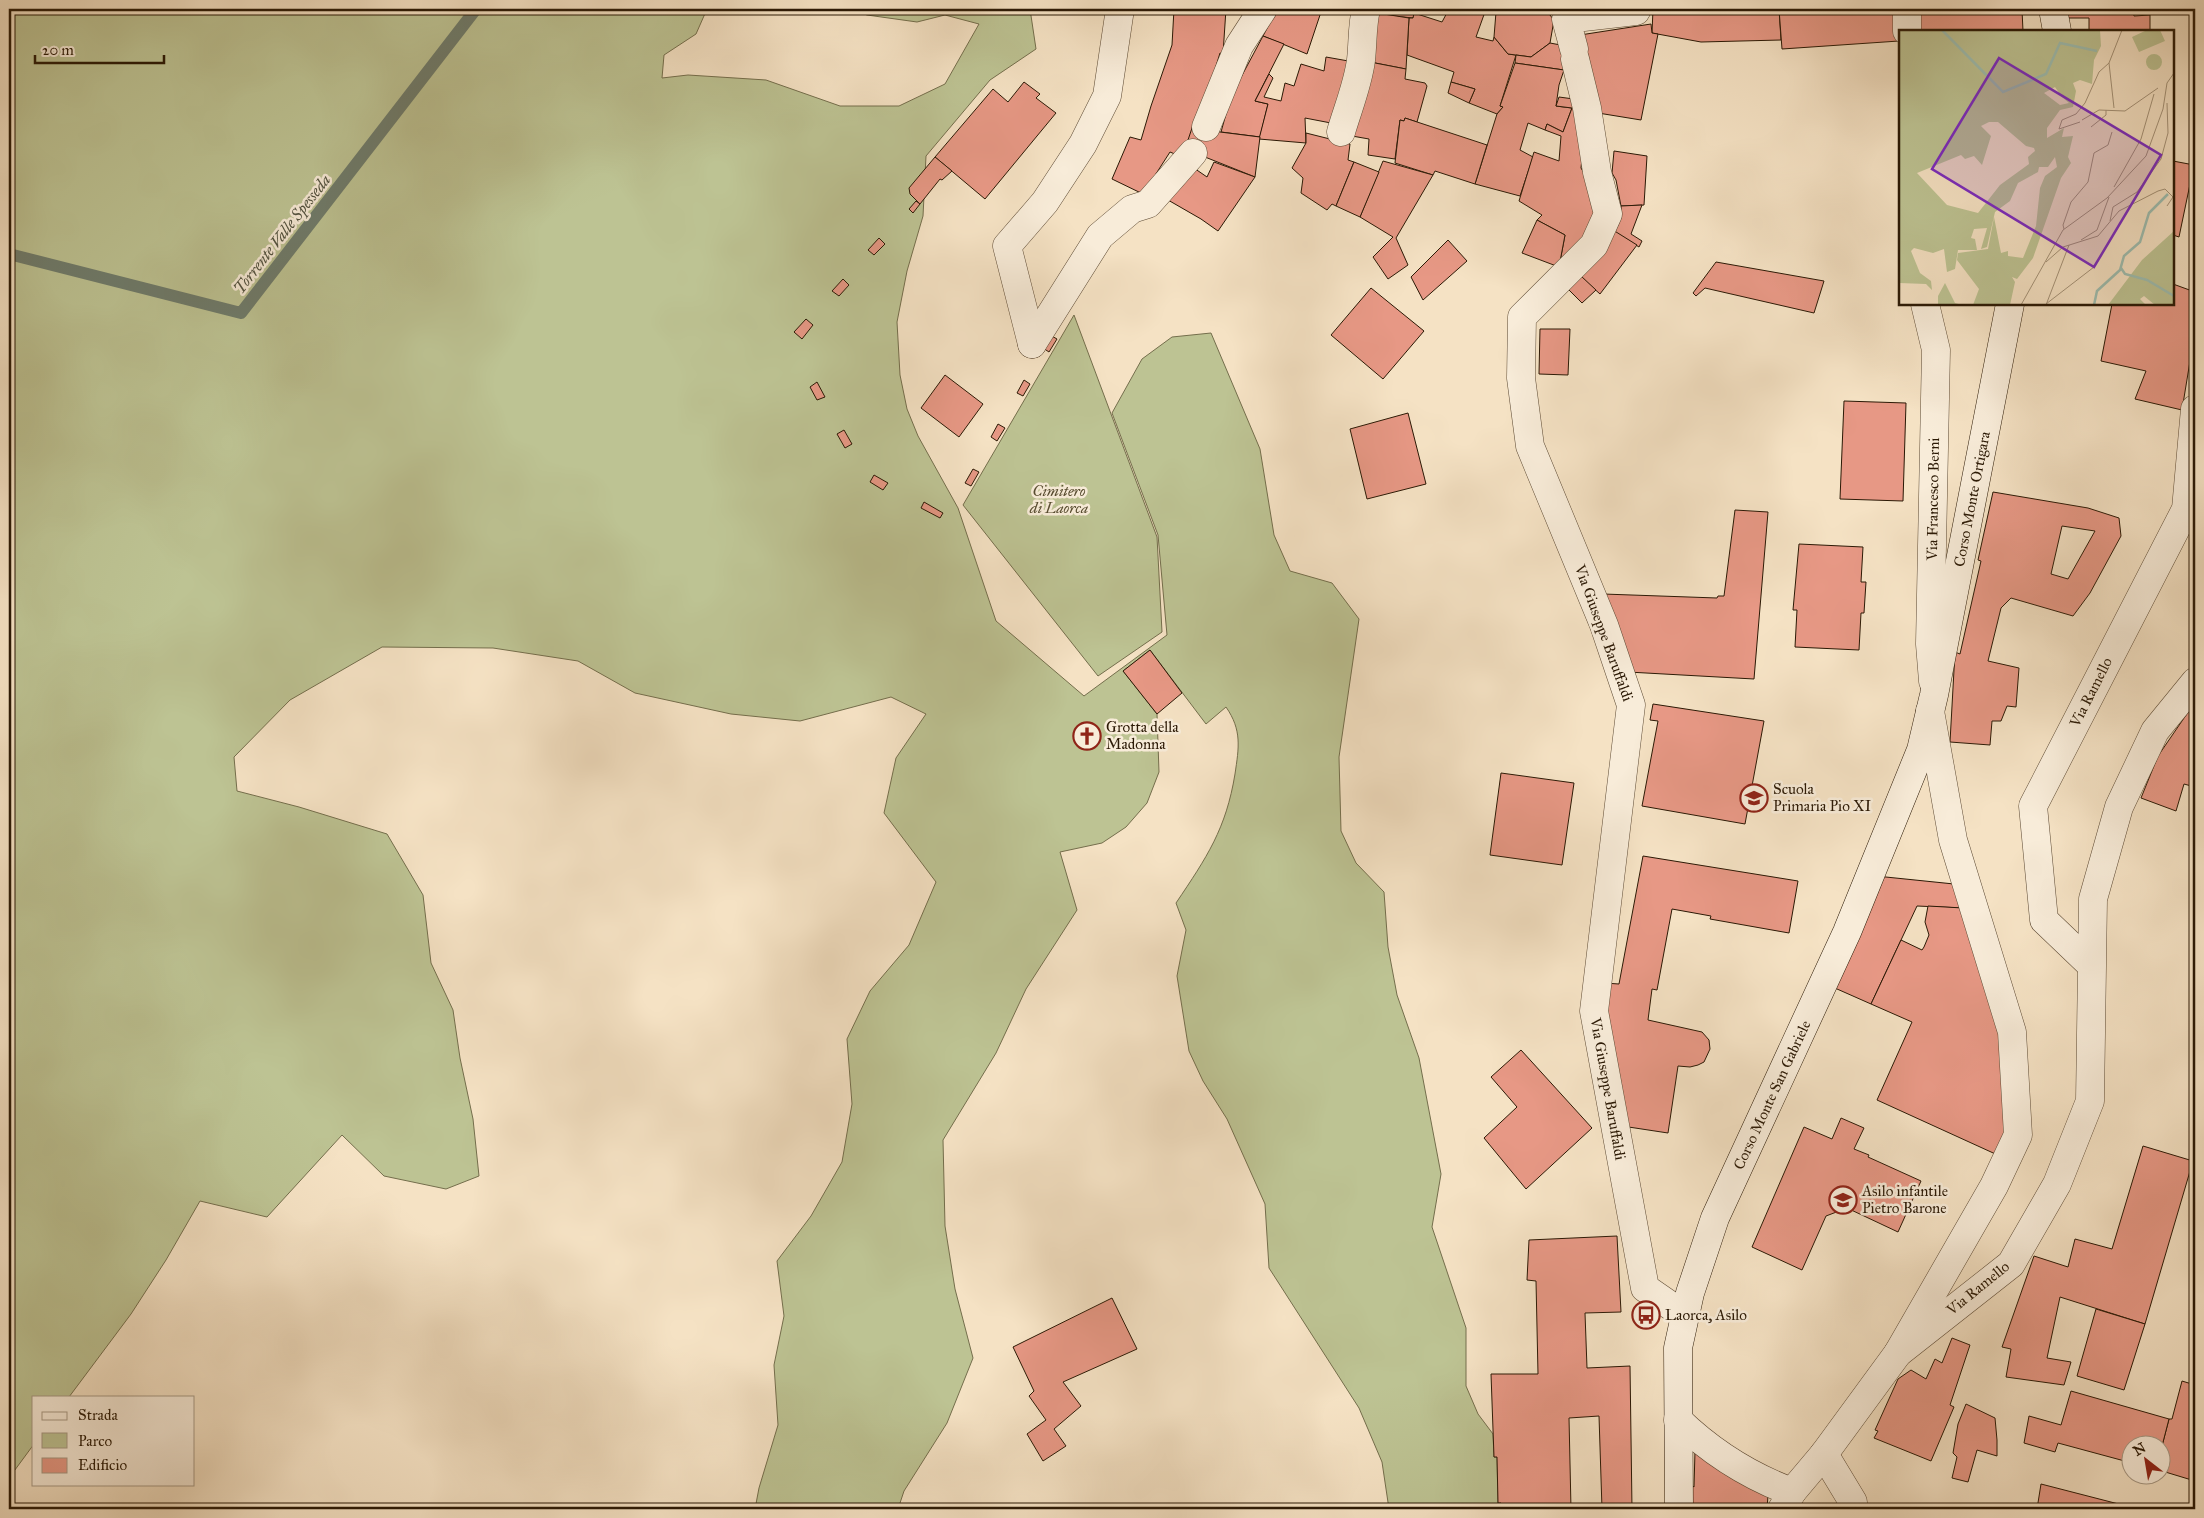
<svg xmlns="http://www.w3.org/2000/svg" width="2204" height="1518" viewBox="0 0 2204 1518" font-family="'IM FELL Great Primer',serif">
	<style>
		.green { fill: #bdc393; stroke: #746e4c }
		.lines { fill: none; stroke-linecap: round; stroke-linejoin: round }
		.stream { stroke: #6f7c6c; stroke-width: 12 }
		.building { fill: #e79885; stroke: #2b1905; fill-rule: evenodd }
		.pedestrian-casing { stroke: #5e4b35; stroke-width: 29 }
		.minor-casing { stroke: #5e4b35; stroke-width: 29 }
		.secondary-casing { stroke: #2b1905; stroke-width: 29 }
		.pedestrian { stroke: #f8ecd9; stroke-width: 28 }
		.minor { stroke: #f8ecd9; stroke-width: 28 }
		.secondary { stroke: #f8ecd9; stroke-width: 28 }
		.labels { text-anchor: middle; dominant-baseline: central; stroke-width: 5; stroke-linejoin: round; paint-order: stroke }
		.park-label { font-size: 15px; font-style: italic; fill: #574c30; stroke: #f8ecd9 }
		.street-label { font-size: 15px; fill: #2b1905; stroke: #f8ecd9 }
		.poi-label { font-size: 15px; fill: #2b1905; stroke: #f8ecd9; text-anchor: start }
		.water-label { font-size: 16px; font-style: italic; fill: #535341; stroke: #f8ecd9 }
		.inset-river { fill: none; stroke: #9dbeb1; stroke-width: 2.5 }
		.inset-road { fill: none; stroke: #a49278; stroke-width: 1 }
		.view { fill: #7b2cbf; fill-opacity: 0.15; stroke: #7b2cbf; stroke-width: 2.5 }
		.inset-edge { fill: none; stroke: #2b1905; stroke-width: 2.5 }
	</style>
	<rect width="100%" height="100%" fill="#f5e2c4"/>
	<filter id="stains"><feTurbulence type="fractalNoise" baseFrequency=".004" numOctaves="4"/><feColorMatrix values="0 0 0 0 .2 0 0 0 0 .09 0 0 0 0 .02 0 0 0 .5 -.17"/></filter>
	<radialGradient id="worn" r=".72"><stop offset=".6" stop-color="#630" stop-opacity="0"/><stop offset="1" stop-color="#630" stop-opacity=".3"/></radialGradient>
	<g class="green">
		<path d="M9 9H707L696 34 664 55 662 78 688 75 766 80 840 106H899L945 84 979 24 945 15 917 22 867 15 849 9H1030L1036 49 990 80 926 156 923 216 907 271 897 322 900 375 907 409 918 436 958 508 996 621 1084 696 1167 635 1158 535 1112 413 1142 359 1172 337 1211 333 1260 449 1274 535 1290 571 1332 583 1359 619 1339 757 1341 831 1356 863 1384 892 1388 947 1397 995 1419 1058 1441 1174 1432 1227 1466 1328V1386L1478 1414 1493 1434 1494 1457H1497L1498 1503H1501V1509H1389L1382 1462 1359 1408 1269 1268 1265 1204 1227 1119 1203 1081 1189 1051 1177 976 1186 930 1176 903C1207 857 1226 829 1235 774 1239 747 1242 730 1226 707L1206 724 1150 650 1123 671 1157 714 1159 772 1147 803 1126 827 1102 843 1060 852 1077 910 1026 989 996 1053 943 1140 945 1226 955 1289 973 1358 947 1423 904 1491 898 1509H755L759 1488 778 1425 774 1365 784 1316 777 1261 811 1216 842 1162 852 1104 847 1039 870 991 909 945 936 882 884 813 896 758 926 714 891 697 800 721 731 714 635 693 578 661 493 648 382 647 290 700 234 757 237 791 299 807 387 834 423 895 431 963 453 1010 460 1058 473 1119 479 1176 446 1189 384 1176 342 1135 267 1217 200 1201 166 1260 131 1314 69 1397H34V1444L9 1478Z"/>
		<polygon points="1074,315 1157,537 1162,632 1098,676 963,505"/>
	</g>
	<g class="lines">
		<polyline class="stream" points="9,254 241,313 476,9"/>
	</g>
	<g class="building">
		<polygon points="1174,9 1226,9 1223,54 1220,53 1209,89 1182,157 1170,152 1143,194 1112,179 1130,137 1141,140 1151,106 1172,45"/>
		<polygon points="1277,9 1322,9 1307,54 1263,36"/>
		<polygon points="1386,9 1416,9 1413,18 1384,15"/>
		<polygon points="1449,9 1486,9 1476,37 1493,41 1494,37 1508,54 1516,55 1500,106 1503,107 1497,114 1469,103 1475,89 1451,82 1454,72 1407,55 1409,18 1413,18 1414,13 1442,22"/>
		<polygon points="1501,9 1545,9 1554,20 1550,43 1531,57 1508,54 1494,37 1496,12"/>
		<polygon points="1653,9 1779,9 1781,40 1701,42 1652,33"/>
		<polygon points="1779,9 1899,9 1899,41 1782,49"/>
		<polygon points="1915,9 2022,10 2023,31 1914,31"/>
		<polygon points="2065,9 2133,9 2134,16 2150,15 2150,31 2089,31 2089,18 2067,18"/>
		<polygon points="1371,12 1409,18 1406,69 1370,62"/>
		<polygon points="1651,24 1652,33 1658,34 1641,120 1598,113 1580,35"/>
		<polygon points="1263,36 1284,44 1255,101 1268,104 1260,137 1221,132 1231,96"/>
		<polygon points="1550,43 1566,46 1564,70 1515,63 1516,55 1531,57"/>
		<polygon points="1326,57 1354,62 1331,123 1305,118 1306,143 1259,139 1268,104 1255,101 1269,74 1273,78 1264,97 1281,101 1285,83 1294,86 1301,64 1324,71"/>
		<polygon points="1370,62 1406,69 1405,79 1425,83 1427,86 1417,122 1405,118 1404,121 1400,120 1395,159 1368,155 1369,139 1352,136"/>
		<polygon points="1515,63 1564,70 1559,85 1556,106 1572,108 1563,132 1547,124 1545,130 1528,123 1520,150 1533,157 1520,196 1475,184 1497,114 1503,107 1500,106"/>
		<polygon points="1024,82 1040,94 1036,98 1056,113 985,199 935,157 993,89 1008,102"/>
		<polygon points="1451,82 1475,89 1469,103 1448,93"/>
		<polygon points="1559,97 1581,100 1584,140 1581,168 1597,196 1598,220 1559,267 1565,235 1537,220 1542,215 1519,201 1534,152 1559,161 1561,136 1545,130 1547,124 1563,132 1572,108 1556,106"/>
		<polygon points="1405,118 1487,145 1475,184 1435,171 1433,175 1395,163 1400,120 1404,121"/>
		<polygon points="1194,122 1220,132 1260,137 1255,177 1185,149"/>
		<polygon points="1306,133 1350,144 1348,160 1354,162 1336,206 1332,204 1327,210 1301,193 1303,178 1292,168 1306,143"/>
		<polygon points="1614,151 1647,156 1644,205 1621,206 1616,180 1612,173"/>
		<polygon points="935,157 952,171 942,180 940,179 920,204 910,194 909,188"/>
		<polygon points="1383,161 1433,175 1396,238 1408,265 1388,279 1373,257 1393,237 1360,217"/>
		<polygon points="2173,161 2194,165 2179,237 2173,235"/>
		<polygon points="1214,162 1255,177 1218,231 1201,219 1168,200 1191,166 1207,177"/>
		<polygon points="1354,162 1379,172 1360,217 1336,206"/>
		<polygon points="916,201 920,204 913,213 909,209"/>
		<polygon points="1642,205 1631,234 1642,241 1639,247 1615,232 1621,218 1621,206"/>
		<polygon points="1537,220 1565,235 1559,267 1522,253"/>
		<polygon points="1613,230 1637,245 1600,294 1579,275"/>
		<polygon points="879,238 885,244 874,255 868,250"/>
		<polygon points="1448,240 1467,261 1423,300 1411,277"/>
		<polygon points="1716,262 1824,281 1814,313 1705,288 1696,296 1693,293"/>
		<polygon points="1581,276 1596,290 1582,303 1568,289"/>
		<polygon points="843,279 849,285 839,296 832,291"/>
		<polygon points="2173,284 2195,292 2195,343 2191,355 2182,410 2135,399 2146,371 2101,361 2112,304 2173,304"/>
		<polygon points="1371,288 1424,331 1383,379 1331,335"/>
		<polygon points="806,319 813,325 802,339 794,332"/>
		<polygon points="1540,329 1570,329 1568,375 1539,374"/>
		<polygon points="1050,335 1057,339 1049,352 1043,348"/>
		<polygon points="945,375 983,404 959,437 921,408"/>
		<polygon points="1024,380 1030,384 1023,396 1017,393"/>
		<polygon points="817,382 825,397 817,400 810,387"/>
		<polygon points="1844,401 1906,403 1903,501 1840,499"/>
		<polygon points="1408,413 1426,484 1367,499 1350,429"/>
		<polygon points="998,424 1005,428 997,441 991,437"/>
		<polygon points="844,430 852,444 845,448 837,434"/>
		<polygon points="973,469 979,472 971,486 965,483"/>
		<polygon points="874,475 888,483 883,490 870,482"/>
		<path d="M1993 492 2088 508 2119 518 2121 536 2090 593 2073 616 2011 598 2001 608 1988 661 2019 668 2016 707 2007 706 2001 721H1992L1990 745 1950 742 1955 652 1960 654 1981 561 1978 560ZM2062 526 2095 531 2068 579 2051 574Z"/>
		<polygon points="924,502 943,513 940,518 921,508"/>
		<polygon points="1735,510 1768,512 1754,679 1628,672 1603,594 1717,598 1718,596 1724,596"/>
		<polygon points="1799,544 1863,547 1861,582 1866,582 1864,613 1861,613 1859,650 1795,647 1797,610 1793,610"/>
		<polygon points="1150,650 1182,693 1157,714 1123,671"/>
		<polygon points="2195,702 2195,787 2184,784 2176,811 2141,798 2158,756"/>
		<polygon points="1653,704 1764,721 1745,824 1642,806 1658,721 1650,720"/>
		<polygon points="1501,773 1574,783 1562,865 1490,855"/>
		<polygon points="1643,856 1798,881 1789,933 1710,919 1711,916 1672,909 1657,990 1652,989 1648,1020 1702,1032 1709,1040 1710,1049 1704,1062 1698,1065 1690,1067 1678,1066 1668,1133 1622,1126 1604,983 1619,984"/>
		<polygon points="1876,876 1954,884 1963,908 1917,906 1871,1004 1828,985"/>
		<polygon points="1928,906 1963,908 2014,1076 2002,1157 1877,1100 1912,1022 1871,1004 1901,940 1922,950 1924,947 1929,935 1925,922"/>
		<polygon points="1521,1050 1592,1128 1526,1189 1484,1138 1517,1107 1491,1077"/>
		<polygon points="1841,1118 1864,1128 1854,1149 1869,1155 1868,1157 1921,1181 1898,1232 1847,1208 1826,1216 1802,1270 1752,1247 1804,1127 1832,1139"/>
		<polygon points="2143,1146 2193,1161 2145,1324 2060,1297 2047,1358 2071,1362 2064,1385 2006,1377 2011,1349 2002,1347 2034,1256 2068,1267 2075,1239 2112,1249"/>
		<polygon points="1617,1236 1621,1312 1585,1313 1587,1368 1630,1366 1632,1509 1602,1509 1599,1416 1569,1418 1571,1509 1501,1509 1501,1503 1498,1503 1497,1457 1494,1457 1491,1374 1538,1374 1536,1281 1527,1280 1529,1240"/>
		<polygon points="1112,1298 1137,1349 1063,1382 1081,1406 1054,1429 1066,1446 1043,1461 1027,1434 1046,1420 1029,1396 1034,1391 1013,1347"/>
		<polygon points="2096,1309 2145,1324 2124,1390 2077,1376"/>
		<polygon points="1952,1338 1970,1345 1950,1405 1954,1407 1931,1461 1874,1438 1878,1431 1875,1430 1898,1379 1911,1370 1926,1379 1935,1359 1942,1363"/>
		<polygon points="2182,1381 2195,1385 2195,1481 2162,1471 2162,1446 2169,1419 2172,1419"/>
		<polygon points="2071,1391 2169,1419 2162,1446 2132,1446 2132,1463 2058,1443 2055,1452 2024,1443 2029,1416 2061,1425"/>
		<polygon points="1966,1404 1995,1418 1997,1440 1997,1456 1977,1450 1968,1482 1952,1478 1957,1457 1953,1453 1958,1424"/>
		<polygon points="1695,1451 1768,1495 1767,1509 1685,1509 1685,1480 1694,1487"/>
		<polygon points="2041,1484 2138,1509 2037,1509"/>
	</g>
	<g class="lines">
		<g class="pedestrian-casing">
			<polyline id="pedestrian" points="1898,1353 1994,1186 2018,1135 2012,1032 1953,840 1930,711"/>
		</g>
		<g class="minor-casing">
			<g id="minor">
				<polyline points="1907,9 1907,31"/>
				<polyline points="1574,49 1566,19 1636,11"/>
				<polyline points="1575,59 1587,108 1597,172 1608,214 1594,245 1522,317 1521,378 1530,446 1604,625 1631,705 1594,1011 1645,1288 1684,1315"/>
				<polyline points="1206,127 1239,46 1263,9"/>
				<path d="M1341 132C1348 108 1358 84 1361 60 1363 42 1362 26 1366 9"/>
				<polyline points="1925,304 1936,350 1930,644 1933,681"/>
				<polyline points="1032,344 1007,246 1045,202 1083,144 1107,96 1120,9"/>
				<polyline points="1032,344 1100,236 1132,209 1148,204 1193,153"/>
				<polyline points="2091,965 2044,920 2033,806 2186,509 2195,409"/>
				<path d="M1678 1420C1711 1452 1749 1476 1792 1492"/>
				<polyline points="1824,1454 1853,1502 1853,1509"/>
				<polyline points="1782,1509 1792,1492 1824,1454 1898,1353 2011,1264 2057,1184 2090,1101 2093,899 2119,807 2155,731 2195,682"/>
			</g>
		</g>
		<g class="secondary-casing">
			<g id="secondary">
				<polyline points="2053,9 2057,31"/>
				<polyline points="1679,1509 1678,1348 1690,1293 1715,1218 1847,932 1921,750 1934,695 2010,304"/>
			</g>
		</g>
		<use href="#pedestrian" class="pedestrian"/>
		<use href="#minor" class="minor"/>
		<use href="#secondary" class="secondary"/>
	</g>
	<defs>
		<g id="church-ring" transform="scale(1.4375)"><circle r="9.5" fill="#f8ecd9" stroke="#8f2418" stroke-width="1.5"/><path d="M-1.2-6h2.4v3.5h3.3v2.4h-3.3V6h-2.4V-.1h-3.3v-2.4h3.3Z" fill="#8f2418"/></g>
		<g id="school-ring" transform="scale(1.4375)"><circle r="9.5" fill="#f8ecd9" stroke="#8f2418" stroke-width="1.5"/><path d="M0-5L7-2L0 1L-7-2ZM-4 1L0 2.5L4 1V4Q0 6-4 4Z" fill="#8f2418"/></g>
		<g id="bus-ring" transform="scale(1.4375)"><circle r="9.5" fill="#f8ecd9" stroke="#8f2418" stroke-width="1.5"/><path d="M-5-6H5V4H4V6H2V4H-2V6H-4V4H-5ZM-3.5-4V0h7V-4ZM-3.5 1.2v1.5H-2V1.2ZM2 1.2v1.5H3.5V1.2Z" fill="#8f2418"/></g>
	</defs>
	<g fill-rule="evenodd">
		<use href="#church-ring" x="1087" y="736"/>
		<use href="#school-ring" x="1754" y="798"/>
		<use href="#school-ring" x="1843" y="1200"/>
		<use href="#bus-ring" x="1646" y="1315"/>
	</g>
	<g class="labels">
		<g class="park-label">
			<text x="1059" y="491">Cimitero<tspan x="1059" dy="17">di Laorca</tspan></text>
		</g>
		<g class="street-label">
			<text transform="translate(1933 499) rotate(-89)">Via Francesco Berni</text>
			<text transform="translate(1972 499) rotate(-79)">Corso Monte Ortigara</text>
			<text transform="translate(1604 633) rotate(70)">Via Giuseppe Baruffaldi</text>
			<text transform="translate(2091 692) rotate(-63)">Via Ramello</text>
			<text transform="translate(1608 1089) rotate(80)">Via Giuseppe Baruffaldi</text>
			<text transform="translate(1772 1095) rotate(-65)">Corso Monte San Gabriele</text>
			<text transform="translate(1978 1288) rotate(-39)">Via Ramello</text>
		</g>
		<g class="poi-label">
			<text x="1106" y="727">Grotta della<tspan x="1106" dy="17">Madonna</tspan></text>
			<text x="1773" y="789">Scuola<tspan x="1773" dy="17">Primaria Pio XI</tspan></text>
			<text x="1862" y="1191">Asilo infantile<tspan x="1862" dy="17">Pietro Barone</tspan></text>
			<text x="1665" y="1315">Laorca, Asilo</text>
		</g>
		<g class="water-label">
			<text transform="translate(282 234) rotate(-52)">Torrente Valle Spesseda</text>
		</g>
	</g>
	<g transform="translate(1899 30)">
		<rect width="275" height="275" fill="#f5e2c4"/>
		<path d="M0 0H201L202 16 195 30 193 54 181 50 174 53 177 61 174 77 161 80 148 98V108L165 98 163 107 174 106 169 127 172 133 162 148 134 228 118 249 113 247 116 252 111 275H74L80 259 58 230 59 223 89 219 95 187 102 223 109 221V226L124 228 137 196 141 158 146 146 158 137 156 127 149 137H140L139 142 119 153 111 171 96 182 88 217 82 219 88 198 75 199 72 208 76 209 78 220H59L56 239 48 242 45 219 34 223 15 218 12 221 21 243 32 251 33 260 27 254 0 253ZM156 57 163 67 170 73 161 75 145 63ZM90 92H99L127 116 135 118 136 121 129 127 130 134 101 155 79 183 48 175 18 143 62 125 66 129 75 126 83 135 92 106 82 96ZM248 0H261L266 11 240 22 233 7ZM247 32a8 8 0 1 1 16 0a8 8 0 1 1-16 0ZM275 201V275H256L245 266 241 269 247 275H209L243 230ZM46 253 56 273 63 275H39V266Z" fill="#bdc393" fill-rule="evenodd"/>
		<path class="inset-river" d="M43 0 104 62 147 44 161 13 198 21M222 238 226 244 248 250 275 266M195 275 198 261 221 240 225 226 241 212 250 183 269 164"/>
		<path class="inset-road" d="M215 78 210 33 223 0M183 90 200 80 226 81 259 58M192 97 207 85V80M160 99 163 90 177 84 186 73 200 42 210 33M160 99 181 92M215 157 242 109 255 64M211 191 214 177 238 162 262 129 269 103 268 73M165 199 164 195 172 172 189 152 195 123 209 115 213 102M182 210 198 200 210 167M147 232 164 217 199 206 220 181 259 161 266 159 274 167 268 176M147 274 195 237M122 275 164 200 208 168 247 126 264 79 268 53 275 43M147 275 170 215"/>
		<path class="view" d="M100 28 262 125 195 237 33 139Z"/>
		<rect width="275" height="275" class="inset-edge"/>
	</g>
	<rect width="2204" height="1518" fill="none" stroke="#f5e2c4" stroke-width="30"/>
	<rect x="10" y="10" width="2184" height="1498" fill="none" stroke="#2b1905" stroke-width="2.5"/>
	<rect x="15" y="15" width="2174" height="1488" fill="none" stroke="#2b1905"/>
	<rect x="32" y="1396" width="162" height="90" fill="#f8ecd9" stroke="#a69884"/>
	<rect x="42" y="1412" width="25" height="8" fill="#f8ecd9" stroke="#a69884"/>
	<text x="78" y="1420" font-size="15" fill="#2b1905">Strada</text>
	<rect x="42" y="1433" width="25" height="15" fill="#bdc393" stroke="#a69884"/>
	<text x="78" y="1446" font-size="15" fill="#2b1905">Parco</text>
	<rect x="42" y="1458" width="25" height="15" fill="#e79885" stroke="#a69884"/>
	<text x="78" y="1470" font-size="15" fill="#2b1905">Edificio</text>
	<g transform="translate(2146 1460) rotate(329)"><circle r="24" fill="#f8ecd9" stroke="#a69884"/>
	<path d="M0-4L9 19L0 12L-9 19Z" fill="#8f2418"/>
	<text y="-8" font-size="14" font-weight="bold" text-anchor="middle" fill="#2b1905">N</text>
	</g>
	<path d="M35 55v8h129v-8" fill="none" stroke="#2b1905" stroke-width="2.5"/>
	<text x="42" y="55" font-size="15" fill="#2b1905" stroke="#f8ecd9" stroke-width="4" paint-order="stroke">20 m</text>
	<rect width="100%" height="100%" filter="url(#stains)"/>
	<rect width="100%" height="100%" fill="url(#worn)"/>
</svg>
